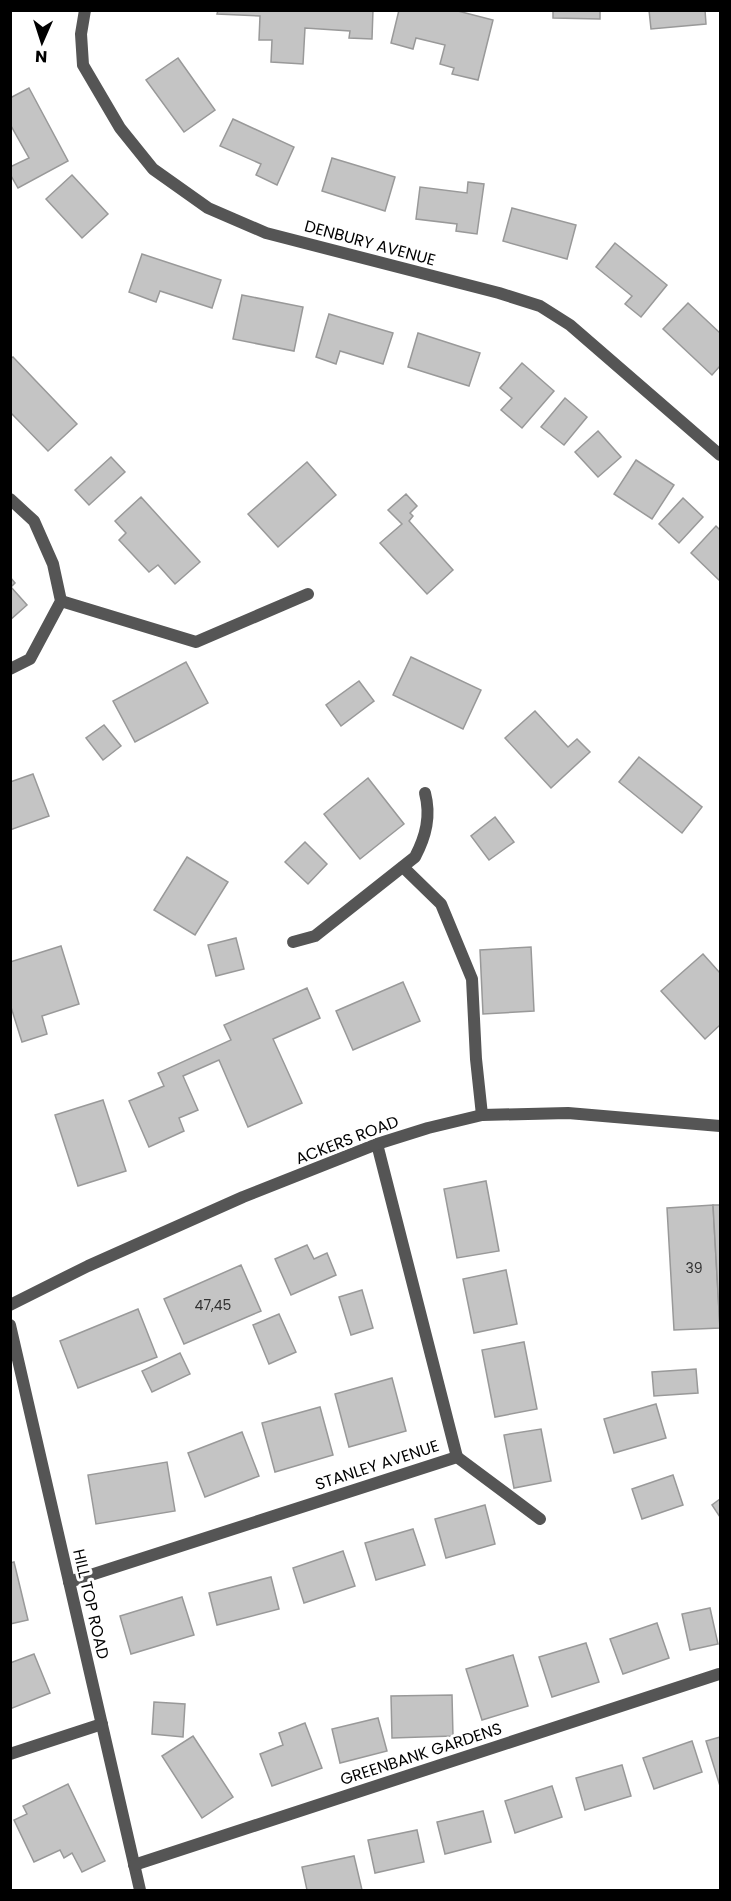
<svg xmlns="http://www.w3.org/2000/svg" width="731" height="1901" viewBox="0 0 731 1901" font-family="Poppins,sans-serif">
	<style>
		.building { fill: #c4c4c4; stroke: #999; stroke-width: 1.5 }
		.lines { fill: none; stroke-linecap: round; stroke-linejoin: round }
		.service { stroke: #555; stroke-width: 12 }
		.minor { stroke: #555; stroke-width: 12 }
		.tertiary { stroke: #555; stroke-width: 12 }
		.labels { text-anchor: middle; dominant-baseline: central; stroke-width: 6; stroke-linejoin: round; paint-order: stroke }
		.number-label { font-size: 14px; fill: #313131 }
		.street-label { font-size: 16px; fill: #000; stroke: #fff }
	</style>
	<rect width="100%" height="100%" fill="#fff"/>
	<g class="building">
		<polygon points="218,10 373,10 372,39 349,38 350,31 305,28 303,64 271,62 272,40 259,40 260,16 217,14"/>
		<polygon points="399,10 454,10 493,20 478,80 452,74 454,68 440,64 445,45 416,38 413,49 391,43"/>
		<polygon points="553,10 600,10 600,19 553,18"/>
		<polygon points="649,10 705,10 706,24 651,29"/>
		<polygon points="178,58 215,110 184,132 146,80"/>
		<polygon points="29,88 68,161 18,188 10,174 10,167 29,158 10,124 10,98"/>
		<polygon points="233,119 294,147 277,185 256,175 261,164 220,146"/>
		<polygon points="332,158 395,177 385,211 322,191"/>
		<polygon points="72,175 108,214 82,238 46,199"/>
		<polygon points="468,182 484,184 477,234 456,231 457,224 416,219 420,187 467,193"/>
		<polygon points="512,208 576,225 567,259 503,241"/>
		<polygon points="615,243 667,285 641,317 625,304 632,296 596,267"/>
		<polygon points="142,254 221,280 212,308 160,291 156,302 129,292"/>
		<polygon points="242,295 303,307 294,351 233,339"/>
		<polygon points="688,303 720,333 720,366 712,375 663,329"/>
		<polygon points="329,314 393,333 383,364 340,351 336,364 316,357"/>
		<polygon points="418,333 480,353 469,386 408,367"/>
		<polygon points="13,357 77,424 48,451 10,412 10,359"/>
		<polygon points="522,363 554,391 522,428 501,410 512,398 500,388"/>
		<polygon points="565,398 587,417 564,445 541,427"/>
		<polygon points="598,431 621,457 598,477 575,452"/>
		<polygon points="111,457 125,472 89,505 75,490"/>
		<polygon points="636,460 674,485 652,519 614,494"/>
		<polygon points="307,462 336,495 278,547 248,514"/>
		<polygon points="406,494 417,506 410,513 413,516 409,521 453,570 427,594 380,543 402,524 388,510"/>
		<polygon points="141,497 200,562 175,584 158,565 149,572 119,540 126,533 115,521"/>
		<polygon points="683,498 703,517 679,543 659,524"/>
		<polygon points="716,526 720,530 720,581 691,553"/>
		<polygon points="10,577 15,583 11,587 27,605 10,620"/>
		<polygon points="411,657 481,690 463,729 393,695"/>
		<polygon points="186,662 208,703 135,742 113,701"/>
		<polygon points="359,681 374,701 341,726 326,705"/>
		<polygon points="535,711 568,747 577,739 590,752 551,788 505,738"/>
		<polygon points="104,725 121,746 103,760 86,738"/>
		<polygon points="639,757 702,807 682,833 619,782"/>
		<polygon points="33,774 49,816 10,830 10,782"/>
		<polygon points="368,778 404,824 360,859 324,814"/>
		<polygon points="495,817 514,842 489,860 471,836"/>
		<polygon points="305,842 327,864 308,884 285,862"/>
		<polygon points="187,857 228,882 195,935 154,910"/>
		<polygon points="236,938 244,969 216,976 208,945"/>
		<polygon points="61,946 79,1004 42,1016 47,1034 22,1042 10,1004 10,962"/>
		<polygon points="531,947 534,1011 483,1014 480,950"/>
		<polygon points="703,954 720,973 720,1025 705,1039 661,991"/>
		<polygon points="403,982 420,1021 353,1050 336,1011"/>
		<polygon points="307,988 320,1018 273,1039 302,1103 248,1127 219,1060 183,1076 198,1110 179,1118 184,1131 149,1147 129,1101 164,1086 158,1073 231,1040 224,1025"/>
		<polygon points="103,1100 126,1171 78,1186 55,1115"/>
		<polygon points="486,1181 499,1251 457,1258 444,1189"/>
		<polygon points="713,1205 720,1328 674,1330 667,1208"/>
		<polygon points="713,1205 720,1205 720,1328"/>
		<polygon points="307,1245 314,1259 327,1253 336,1275 291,1295 275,1259"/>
		<polygon points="241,1265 261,1311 184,1344 164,1299"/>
		<polygon points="506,1270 517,1324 474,1333 463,1279"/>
		<polygon points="362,1290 373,1328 351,1335 339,1297"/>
		<polygon points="138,1309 157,1357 78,1388 60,1341"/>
		<polygon points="279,1314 296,1352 269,1364 253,1325"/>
		<polygon points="524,1342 537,1409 495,1417 482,1350"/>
		<polygon points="180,1353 190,1374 152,1392 142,1371"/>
		<polygon points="696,1369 698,1393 654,1396 652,1372"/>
		<polygon points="392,1378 406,1431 349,1447 335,1394"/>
		<polygon points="656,1404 666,1438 614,1453 604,1419"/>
		<polygon points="320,1407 333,1455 275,1472 262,1423"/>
		<polygon points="541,1429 551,1481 514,1488 504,1435"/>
		<polygon points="242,1432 259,1476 205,1497 188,1453"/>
		<polygon points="167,1462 175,1511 96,1524 88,1475"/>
		<polygon points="673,1475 683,1505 642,1519 632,1489"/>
		<polygon points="720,1499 720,1517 712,1505"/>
		<polygon points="485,1505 495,1544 446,1558 435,1519"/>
		<polygon points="413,1529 425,1565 376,1580 365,1543"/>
		<polygon points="343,1551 355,1586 304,1603 293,1568"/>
		<polygon points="14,1562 28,1620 10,1624 10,1563"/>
		<polygon points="271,1577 279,1609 217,1625 209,1593"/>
		<polygon points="182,1597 194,1635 131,1654 120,1616"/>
		<polygon points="710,1608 718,1644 690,1650 682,1614"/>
		<polygon points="657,1623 669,1658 623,1674 610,1639"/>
		<polygon points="586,1643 599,1682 552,1697 539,1657"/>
		<polygon points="34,1654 50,1693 10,1709 10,1663"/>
		<polygon points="513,1655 528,1706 482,1720 466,1669"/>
		<polygon points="452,1695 453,1736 392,1738 391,1696"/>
		<polygon points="154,1702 185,1704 183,1737 152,1734"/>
		<polygon points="378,1718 387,1751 340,1763 332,1729"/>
		<polygon points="305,1723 322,1768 272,1786 260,1754 283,1745 279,1733"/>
		<polygon points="193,1736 233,1797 202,1818 162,1756"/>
		<polygon points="720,1737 720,1786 706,1741"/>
		<polygon points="692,1741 702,1772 654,1789 643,1758"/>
		<polygon points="622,1765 631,1796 585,1810 576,1778"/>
		<polygon points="68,1784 105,1861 82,1872 72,1853 64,1858 60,1850 34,1862 14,1820 27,1814 23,1806"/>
		<polygon points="552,1786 562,1817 515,1833 505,1801"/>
		<polygon points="483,1811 491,1842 445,1854 437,1822"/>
		<polygon points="417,1830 424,1862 375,1873 368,1840"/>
		<polygon points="354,1856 362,1890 307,1890 302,1867"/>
	</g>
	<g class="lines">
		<g class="service">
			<polyline points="61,601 196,642 308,594"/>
			<polyline points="403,867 441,904 472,979 476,1059 482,1115"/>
			<path d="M293 942 315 936 415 857C426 836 431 816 425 793"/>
		</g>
		<g class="minor">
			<polyline points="85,10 81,34 83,65 120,128 153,169 208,208 266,233 499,293 540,306 570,325 720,455"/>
			<polyline points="10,499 34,521 53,564 61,601 30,659 10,669"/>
			<polyline points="10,1325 140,1890"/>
			<polyline points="457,1457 540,1519"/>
			<polyline points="69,1582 457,1457 377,1144"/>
			<polyline points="10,1754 102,1724"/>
			<polyline points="134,1865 719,1674"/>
		</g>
		<polyline class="tertiary" points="10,1305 88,1266 243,1197 377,1144 428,1128 482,1115 568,1113 720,1126"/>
	</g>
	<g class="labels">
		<g class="number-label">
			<text x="694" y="1268">39</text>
			<text x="213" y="1305">47,45</text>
		</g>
		<g class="street-label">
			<text transform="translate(370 243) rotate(15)">DENBURY AVENUE</text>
			<text transform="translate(347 1140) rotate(-21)">ACKERS ROAD</text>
			<text transform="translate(377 1465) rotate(-18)">STANLEY AVENUE</text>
			<text transform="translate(91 1604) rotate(77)">HILL TOP ROAD</text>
			<text transform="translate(421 1754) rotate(-18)">GREENBANK GARDENS</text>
		</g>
	</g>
	<rect width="731" height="1901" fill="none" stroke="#000000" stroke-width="24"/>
	<g transform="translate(42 42) rotate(183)" stroke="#ffffff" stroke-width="4.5" paint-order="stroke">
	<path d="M0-4.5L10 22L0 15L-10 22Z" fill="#000000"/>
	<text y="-9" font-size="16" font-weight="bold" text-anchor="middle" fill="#000000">N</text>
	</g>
</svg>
